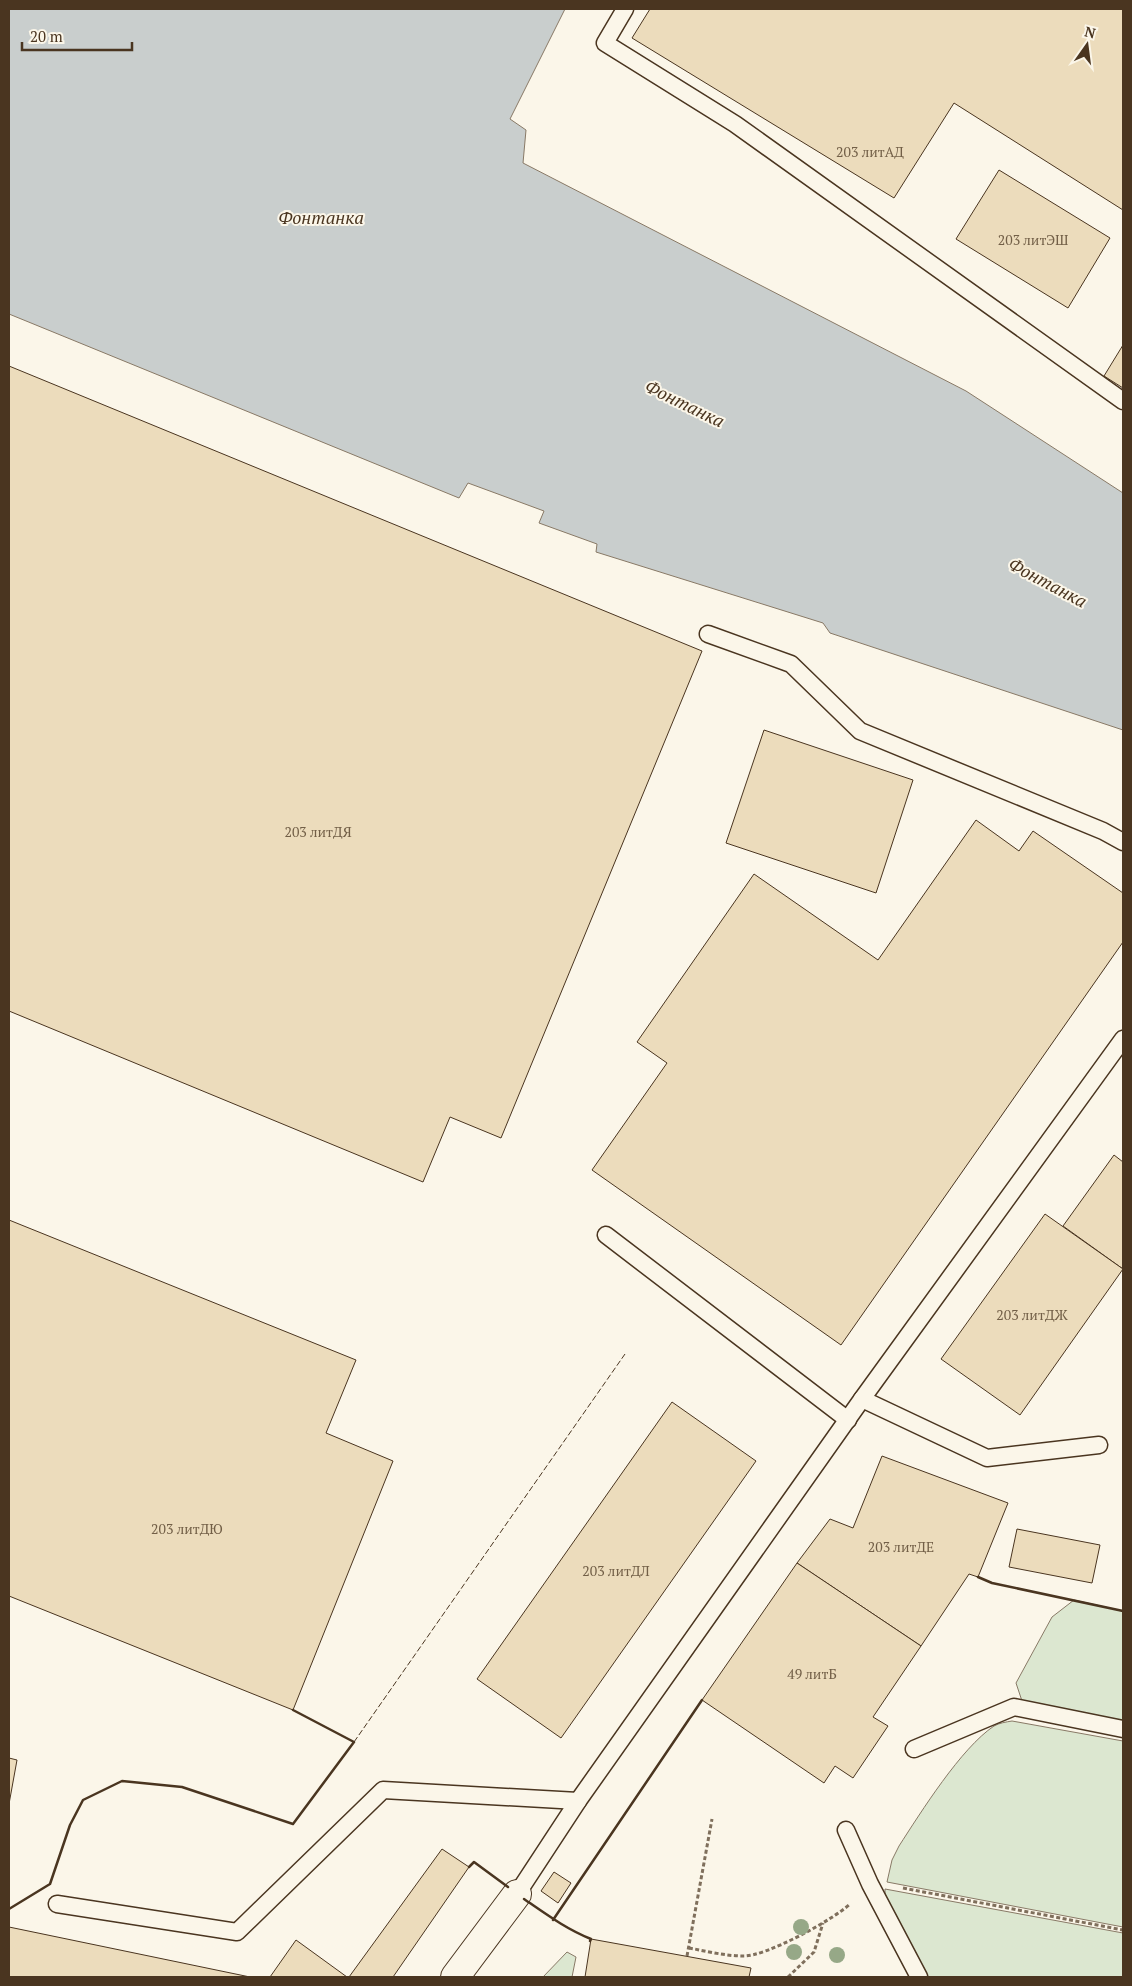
<svg xmlns="http://www.w3.org/2000/svg" width="1132" height="1986" viewBox="0 0 1132 1986" font-family="'PT Serif',serif">
	<style>
		.green { fill: #dce7d0; stroke: #887966 }
		.water { fill: #c9cecd; stroke: #887966 }
		.building { fill: #ecdcbc; stroke: #4a3520 }
		.lines { fill: none; stroke-linecap: round; stroke-linejoin: round }
		.lane-casing { stroke: #4a3520; stroke-width: 19 }
		.street-casing { stroke: #4a3520; stroke-width: 30 }
		.path { stroke: #7f6f5c; stroke-width: 3; stroke-dasharray: 4 2.5; stroke-linecap: butt }
		.lane { stroke: #fbf6e9; stroke-width: 16 }
		.street { stroke: #fbf6e9; stroke-width: 28 }
		.fence { stroke: #4a3520; stroke-width: 1; stroke-dasharray: 6 2.5; stroke-linecap: butt }
		.wall { stroke: #4a3520; stroke-width: 2.5 }
		.tree { fill: #96a887 }
		.labels { text-anchor: middle; dominant-baseline: central; stroke-width: 4; stroke-linejoin: round; paint-order: stroke }
		.number-label { font-size: 14px; fill: #725f47 }
		.water-label { font-size: 18px; font-style: italic; fill: #4a3520; stroke: #fbf6e9 }
	</style>
	<rect width="100%" height="100%" fill="#fbf6e9"/>
	<g class="green">
		<polygon points="1074,1600 1123,1611 1123,1721 1022,1701 1016,1683 1052,1617"/>
		<path d="M1012 1721 1123 1741V1927L887 1882 892 1860 899 1846C921 1812 961 1748 994 1726 999 1723 1006 1722 1012 1721Z"/>
		<polygon points="885,1889 1123,1933 1123,1977 928,1977 885,1898"/>
		<polygon points="567,1952 576,1957 572,1977 543,1977"/>
	</g>
	<polygon class="water" points="9,9 565,9 510,119 526,130 523,163 966,391 1123,493 1123,730 830,633 823,623 596,552 597,544 539,523 544,511 468,483 459,498 9,314"/>
	<g class="building">
		<polygon points="650,9 1123,9 1123,210 954,103 894,198 632,38"/>
		<polygon points="999,170 1110,238 1068,308 956,239"/>
		<polygon points="1123,345 1123,388 1104,376"/>
		<polygon points="9,366 702,651 501,1138 450,1117 423,1182 9,1011"/>
		<polygon points="764,730 913,780 876,893 726,843"/>
		<polygon points="976,820 1019,851 1033,831 1123,893 1123,942 841,1345 592,1170 667,1063 637,1042 754,874 878,960"/>
		<polygon points="1114,1155 1123,1162 1123,1269 1063,1226"/>
		<polygon points="1045,1214 1123,1269 1020,1415 941,1359"/>
		<polygon points="9,1220 356,1360 326,1433 393,1461 293,1710 9,1596"/>
		<polygon points="672,1402 756,1461 561,1738 477,1679"/>
		<polygon points="882,1456 1008,1503 978,1577 969,1574 921,1646 797,1563 830,1519 853,1528"/>
		<polygon points="1017,1529 1100,1545 1092,1583 1009,1567"/>
		<polygon points="797,1563 921,1646 873,1717 888,1726 853,1778 835,1766 824,1783 702,1700"/>
		<polygon points="9,1758 17,1760 9,1804"/>
		<polygon points="442,1849 469,1867 393,1977 349,1977"/>
		<polygon points="554,1872 571,1883 558,1903 541,1891"/>
		<polygon points="9,1927 250,1977 9,1977"/>
		<polygon points="591,1939 751,1968 749,1977 585,1977"/>
		<polygon points="296,1940 347,1977 270,1977"/>
	</g>
	<g class="lines">
		<g class="lane-casing">
			<g id="lane">
				<polyline points="625,9 605,43 735,124 1123,401"/>
				<polyline points="708,634 791,664 860,731 1103,831 1123,842"/>
				<polyline points="606,1235 848,1420"/>
				<polyline points="862,1399 987,1458 1099,1445"/>
				<polyline points="914,1749 1014,1707 1123,1729"/>
				<polyline points="846,1830 870,1884 919,1977"/>
				<polyline points="517,1894 578,1801 862,1399 1123,1039"/>
				<polyline points="57,1904 237,1932 383,1790 578,1801"/>
			</g>
		</g>
		<g class="street-casing">
			<polyline id="street" points="455,1977 517,1894"/>
		</g>
		<g class="path">
			<polyline points="903,1888 1123,1930"/>
			<path d="M689 1948C706 1951 725 1956 743 1956 765 1957 833 1920 850 1904"/>
			<polyline points="687,1956 712,1819"/>
			<polyline points="788,1977 814,1952 823,1923"/>
		</g>
		<use href="#lane" class="lane"/>
		<use href="#street" class="street"/>
		<polyline class="fence" points="354,1742 625,1354"/>
		<g class="wall">
			<polyline points="978,1577 992,1583 1123,1611"/>
			<polyline points="469,1867 474,1862 508,1887"/>
			<path d="M524 1899C546 1914 566 1929 591 1939L590 1941"/>
			<polyline points="9,1909 50,1884 70,1825 83,1800 122,1781 182,1787 293,1824 354,1742 293,1710"/>
			<polyline points="553,1920 702,1700"/>
		</g>
	</g>
	<g class="tree">
		<circle cx="801" cy="1927" r="8"/>
		<circle cx="794" cy="1952" r="8"/>
		<circle cx="837" cy="1955" r="8"/>
	</g>
	<g class="labels">
		<g class="number-label">
			<text x="870" y="151">203 литАД</text>
			<text x="1033" y="239">203 литЭШ</text>
			<text x="318" y="831">203 литДЯ</text>
			<text x="1032" y="1314">203 литДЖ</text>
			<text x="187" y="1528">203 литДЮ</text>
			<text x="901" y="1546">203 литДЕ</text>
			<text x="616" y="1570">203 литДЛ</text>
			<text x="812" y="1673">49 литБ</text>
		</g>
		<g class="water-label">
			<text x="321" y="217">Фонтанка</text>
			<text transform="translate(685 403) rotate(26)">Фонтанка</text>
			<text transform="translate(1048 582) rotate(28)">Фонтанка</text>
		</g>
	</g>
	<rect width="1132" height="1986" fill="none" stroke="#4a3520" stroke-width="20"/>
	<g transform="translate(1087 45) rotate(14)" stroke="#fbf6e9" stroke-width="4" paint-order="stroke">
	<path d="M0-4L9 19L0 12L-9 19Z" fill="#4a3520"/>
	<text y="-8" font-size="14" font-weight="bold" text-anchor="middle" fill="#4a3520">N</text>
	</g>
	<path d="M22 42v8h110v-8" fill="none" stroke="#4a3520" stroke-width="2.5"/>
	<text x="30" y="42" font-size="15" fill="#4a3520" stroke="#fbf6e9" stroke-width="4" paint-order="stroke">20 m</text>
</svg>
